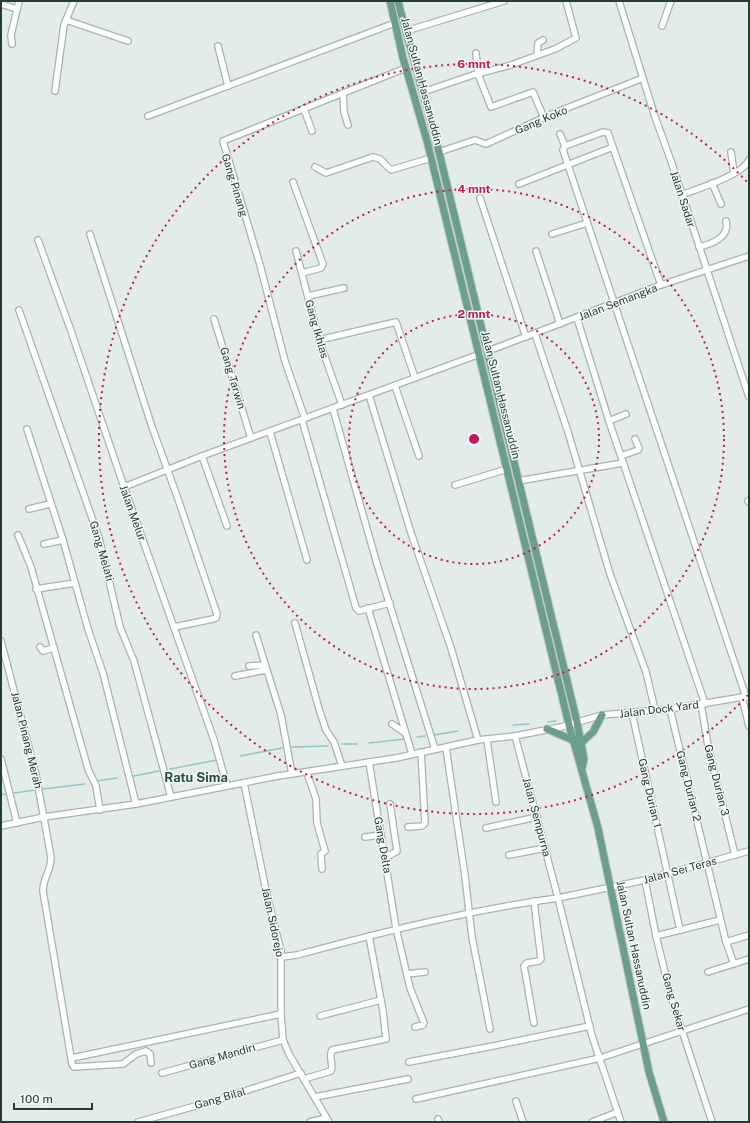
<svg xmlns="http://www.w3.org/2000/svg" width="750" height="1123" viewBox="0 0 750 1123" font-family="'Public Sans',sans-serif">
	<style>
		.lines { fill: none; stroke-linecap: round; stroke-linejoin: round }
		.stream { stroke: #90c6cc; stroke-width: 1.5 }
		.minor-casing { stroke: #a6b4ae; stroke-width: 8 }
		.major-casing { stroke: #c2c8c6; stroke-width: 9 }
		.minor { stroke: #fff; stroke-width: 5.5 }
		.major { stroke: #6c9e8e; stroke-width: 7 }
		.ring { fill: none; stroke: #c2185b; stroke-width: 2; stroke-dasharray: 2 4 }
		.labels { text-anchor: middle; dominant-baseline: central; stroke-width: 3; stroke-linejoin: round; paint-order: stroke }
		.street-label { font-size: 11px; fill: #243c34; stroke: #f4f9f6 }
		.quarter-label { font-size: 13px; font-weight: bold; fill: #224d40; stroke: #f4f9f6 }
		.centre { fill: #c2185b; stroke: #f4f9f6; stroke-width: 2 }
		.ring-label { font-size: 12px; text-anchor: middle; font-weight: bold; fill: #c2185b; stroke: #f4f9f6; stroke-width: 3; stroke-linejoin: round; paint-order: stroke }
	</style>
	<rect width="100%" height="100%" fill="#e3ece8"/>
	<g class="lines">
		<g class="stream">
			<polyline points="548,722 556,721"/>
			<polyline points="513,725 529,724"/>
			<polyline points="434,735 458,731"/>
			<polyline points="417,737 425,736"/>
			<polyline points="369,743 405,739"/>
			<polyline points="342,744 357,744"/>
			<polyline points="292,747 328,746"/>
			<polyline points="241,756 282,748"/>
			<polyline points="170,769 217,760"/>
			<polyline points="134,776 159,771"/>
			<polyline points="96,781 117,778"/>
			<polyline points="43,789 85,784"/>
			<polyline points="14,793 35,790"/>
			<polyline points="1,795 5,794"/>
		</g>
		<g class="minor-casing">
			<g id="minor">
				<polyline points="619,1 655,117 671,161 749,397"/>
				<polyline points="1,4 17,9"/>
				<polyline points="66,20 128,41"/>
				<polyline points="662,26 671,1"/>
				<polyline points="406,31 504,1"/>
				<polyline points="12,44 11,35 19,1"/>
				<polyline points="218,46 228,86"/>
				<polyline points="476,53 478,74 491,107 533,92 544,118"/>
				<polyline points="537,55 538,43 543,40"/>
				<polyline points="55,91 64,25 74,1"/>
				<polyline points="423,92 473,75 511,65 555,49 576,38 566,1"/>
				<polyline points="343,93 344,112 348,125"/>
				<polyline points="304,109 312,131"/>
				<polyline points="148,116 395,23"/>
				<polyline points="560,134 565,146 563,150 746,697"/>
				<polyline points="565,146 603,132 608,133 661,285"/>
				<polyline points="439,152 475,140 486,144 552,114 643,78"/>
				<polyline points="731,152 734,173"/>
				<polyline points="315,167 326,173 373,157 380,159 391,170 431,158"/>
				<polyline points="293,182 323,264 321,268 302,273"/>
				<polyline points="712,183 721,204"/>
				<polyline points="519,184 613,147"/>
				<path d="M681 195C697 189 743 175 749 160"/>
				<polyline points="480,198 526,337"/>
				<polyline points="90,234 152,427 178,499 217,614 216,618 213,619 174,627"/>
				<polyline points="552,234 587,223"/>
				<polyline points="38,240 71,331 124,487 214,740 227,786"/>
				<path d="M699 247C712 244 730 237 726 221"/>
				<polyline points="296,251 319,340 342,405"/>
				<polyline points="536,251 560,324"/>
				<polyline points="308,296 344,288"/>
				<polyline points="19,310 99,538 120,627 134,661 171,797"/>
				<polyline points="577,318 609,421 705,704"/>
				<polyline points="214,319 251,438"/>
				<polyline points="535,334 568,432 610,574 646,672 655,710"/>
				<polyline points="319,340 396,322 415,378"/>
				<polyline points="488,351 661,285 749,256"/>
				<polyline points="395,386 419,456"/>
				<polyline points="369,395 411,533 451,648 478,740"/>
				<polyline points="333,409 377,564 435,749"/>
				<polyline points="305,419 285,361 260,265 223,141 406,68"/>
				<polyline points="302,420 356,608 359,611 390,603"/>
				<polyline points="609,421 626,414"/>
				<polyline points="27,429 63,540 88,629 103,673 136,804"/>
				<polyline points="270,432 307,560"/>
				<polyline points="202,456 227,526"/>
				<polyline points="621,456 638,450 639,448 635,439"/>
				<polyline points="518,481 623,463"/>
				<polyline points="455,485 507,469"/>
				<polyline points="124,487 202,456 480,354"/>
				<polyline points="748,501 749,502"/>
				<polyline points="29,509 50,504"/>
				<polyline points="18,535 31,567 88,769 96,786 100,810"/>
				<polyline points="44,544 63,540"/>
				<polyline points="36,589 75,583"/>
				<polyline points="368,608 412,754"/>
				<polyline points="295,623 319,709 326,730 334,742 342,766"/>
				<polyline points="256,635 281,715 292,774"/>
				<path d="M1 641 36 775 51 857C51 873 43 876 43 891L72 1064 74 1067 123 1064 136 1054 146 1051 150 1054 151 1063"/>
				<polyline points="40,647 43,651 54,648"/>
				<polyline points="249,666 265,665"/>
				<polyline points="235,676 266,670"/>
				<polyline points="742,697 749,726"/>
				<polyline points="701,704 708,746 735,855"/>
				<polyline points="670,709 726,942 734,964"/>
				<polyline points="632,713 680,930"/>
				<polyline points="392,724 405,733"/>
				<polyline points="487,740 496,802"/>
				<polyline points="446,748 465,876 472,937 490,1029"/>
				<polyline points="1,759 17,823"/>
				<polyline points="369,762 396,928 410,988 424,1023 423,1025 415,1027"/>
				<polyline points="307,773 316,799 317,823 325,851 321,854 322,869"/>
				<polyline points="244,783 268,900 281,951 281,1014 283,1040 289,1054 329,1122"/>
				<polyline points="1,826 44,817 136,804 278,776 396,758 478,740 515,736 561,727 602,715 670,709 749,696"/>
				<polyline points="408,827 422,826 425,823 421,752"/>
				<polyline points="486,828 537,817"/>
				<polyline points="365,837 381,835"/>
				<polyline points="509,855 545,848"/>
				<polyline points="385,858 397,851 390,804"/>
				<polyline points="645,880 656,936 671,997 712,1122"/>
				<polyline points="534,901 541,959 539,961 527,963 524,966 534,1023"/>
				<polyline points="656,936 720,920"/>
				<polyline points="726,942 749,935"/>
				<path d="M282 957 297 955C383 932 469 910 558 898L515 736"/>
				<polyline points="708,972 749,959"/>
				<polyline points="407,974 425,972"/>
				<polyline points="320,1016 381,1000"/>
				<polyline points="72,1058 281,1014"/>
				<polyline points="409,1062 493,1046 590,1026"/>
				<polyline points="162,1073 283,1040"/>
				<path d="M304 1079 331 1071C334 1065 328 1056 332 1050L386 1039 383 1011 369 936"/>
				<polyline points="315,1097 408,1079"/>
				<polyline points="416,1099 600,1058 749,1009"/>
				<polyline points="516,1101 523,1122"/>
				<polyline points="438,1119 439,1122"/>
				<polyline points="138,1122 217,1100 301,1073"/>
				<polyline points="310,1122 326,1118"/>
				<polyline points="592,1122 618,1112"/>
				<polyline points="621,1122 592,1036 558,898 645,880 749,851"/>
			</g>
		</g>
		<g class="major-casing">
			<g id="major">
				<polyline points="390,1 403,58 427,141 569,725 598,828 649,1072 664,1122"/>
				<path d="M398 1C411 52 426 102 439 152 485 342 531 532 577 722L584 759 582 768"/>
				<polyline points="547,729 575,741"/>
				<polyline points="581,743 593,732 602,715"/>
			</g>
		</g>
		<use href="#minor" class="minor"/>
		<use href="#major" class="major"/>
	</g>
	<g class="ring">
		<circle cx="474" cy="439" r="125"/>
		<circle cx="474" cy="439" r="250"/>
		<path d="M748 695A375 375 0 1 1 748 183"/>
	</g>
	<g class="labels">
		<g class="street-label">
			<text transform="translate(422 81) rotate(75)">Jalan Sultan Hassanuddin</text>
			<text transform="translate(541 120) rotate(-23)">Gang Koko</text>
			<text transform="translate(235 185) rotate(73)">Gang Pinang</text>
			<text transform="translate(683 199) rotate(72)">Jalan Sadar</text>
			<text transform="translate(618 302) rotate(-21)">Jalan Semangka</text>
			<text transform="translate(317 329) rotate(74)">Gang Ikhlas</text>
			<text transform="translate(233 378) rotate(73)">Gang Tarwin</text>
			<text transform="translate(501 395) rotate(76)">Jalan Sultan Hassanuddin</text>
			<text transform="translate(133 513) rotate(70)">Jalan Melur</text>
			<text transform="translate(102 551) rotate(74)">Gang Melati</text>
			<text transform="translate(659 709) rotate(-7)">Jalan Dock Yard</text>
			<text transform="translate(27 740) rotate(76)">Jalan Pinang Merah</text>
			<text transform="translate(717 780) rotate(76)">Gang Durian 3</text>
			<text transform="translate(689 786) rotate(76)">Gang Durian 2</text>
			<text transform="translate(650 793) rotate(77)">Gang Durian 1</text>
			<text transform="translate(537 817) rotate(75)">Jalan Sempurna</text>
			<text transform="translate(383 845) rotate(80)">Gang Delta</text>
			<text transform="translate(680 870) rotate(-15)">Jalan Sei Teras</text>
			<text transform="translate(273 922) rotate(78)">Jalan Sidorejo</text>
			<text transform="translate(634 945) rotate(78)">Jalan Sultan Hassanuddin</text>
			<text transform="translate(674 1002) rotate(74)">Gang Sekar</text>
			<text transform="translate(222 1056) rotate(-16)">Gang Mandiri</text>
			<text transform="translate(220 1098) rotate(-16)">Gang Bilal</text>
		</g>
		<g class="quarter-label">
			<text x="196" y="777">Ratu Sima</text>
		</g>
	</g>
	<circle cx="474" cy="439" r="6" class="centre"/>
	<g class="ring-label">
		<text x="474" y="68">6 mnt</text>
		<text x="474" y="193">4 mnt</text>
		<text x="474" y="318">2 mnt</text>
	</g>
	<rect width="750" height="1123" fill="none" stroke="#243c34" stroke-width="4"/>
	<path d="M14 1103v6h78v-6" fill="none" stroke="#243c34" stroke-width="2"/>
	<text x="20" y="1103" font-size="12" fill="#243c34" stroke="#f4f9f6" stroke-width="3" paint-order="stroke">100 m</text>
</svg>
